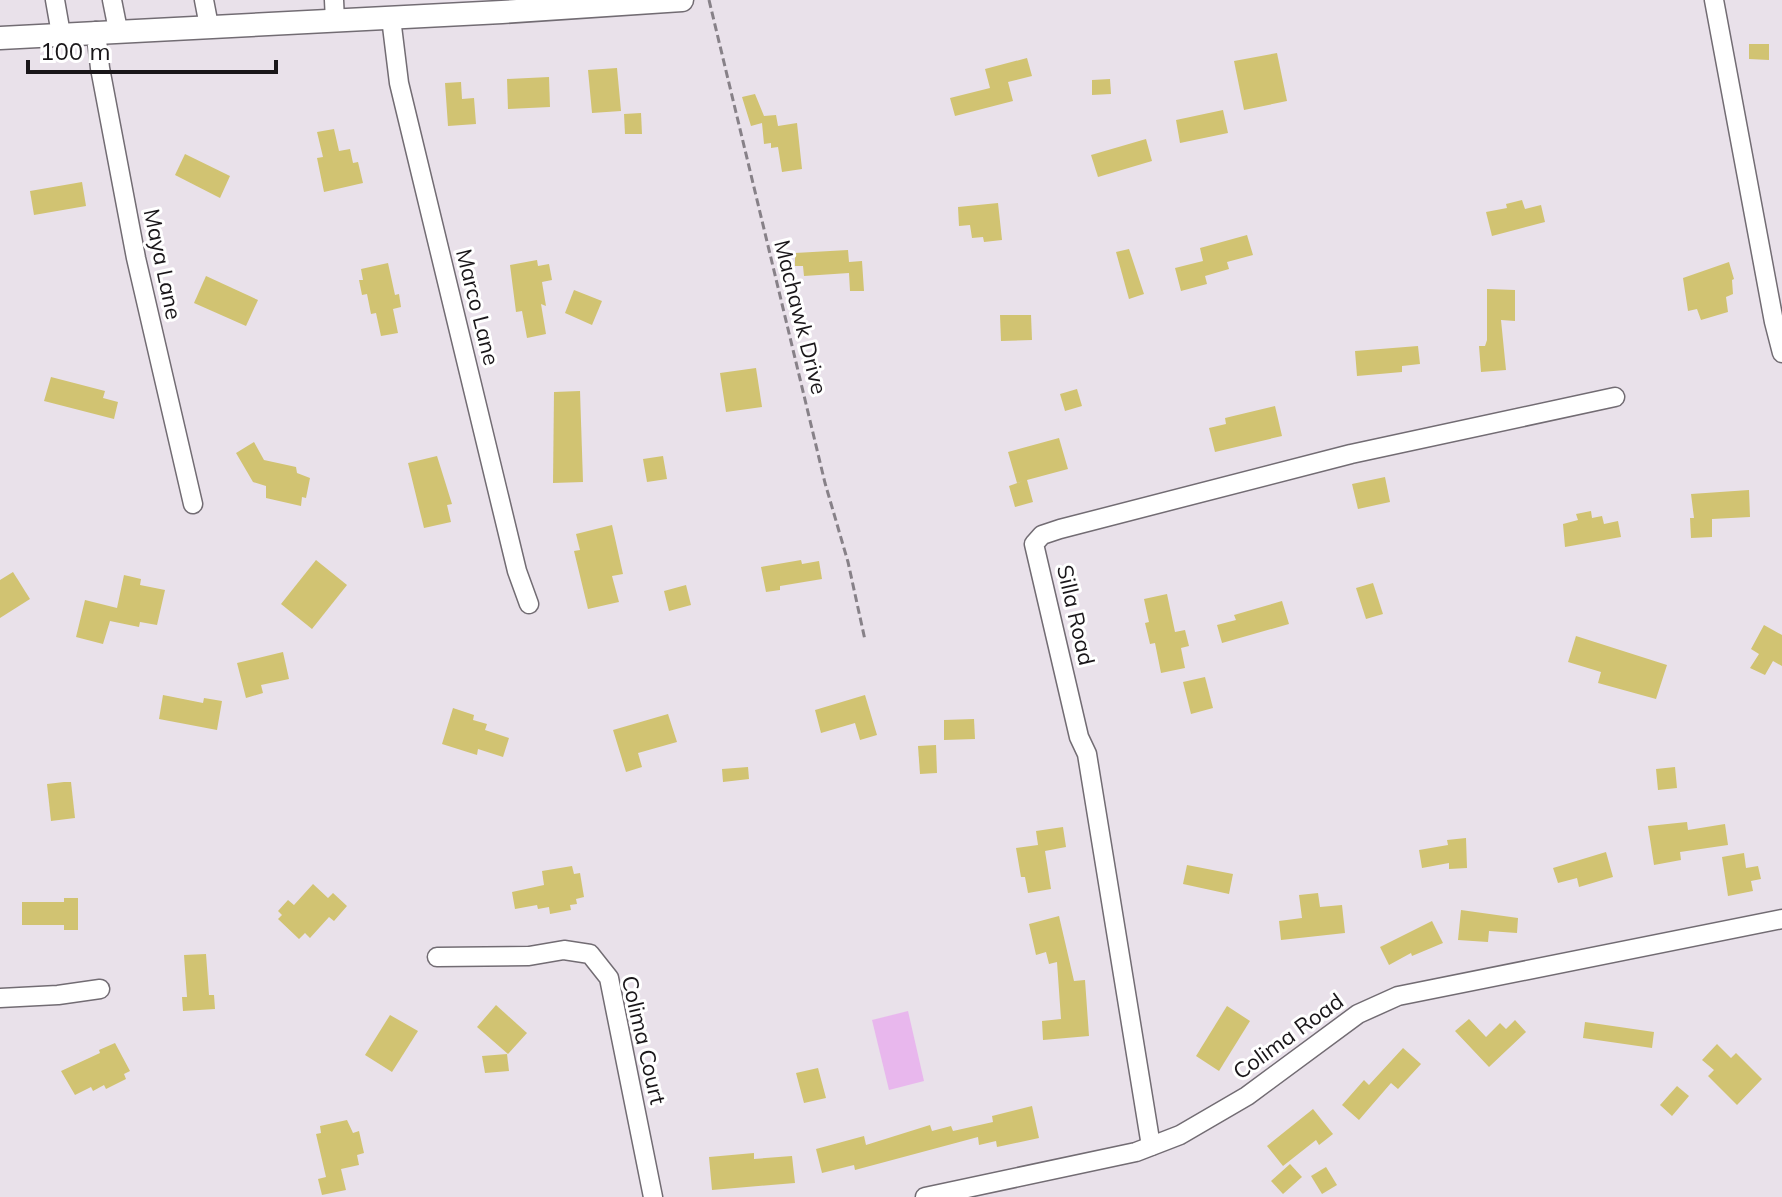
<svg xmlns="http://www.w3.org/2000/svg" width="1782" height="1197" viewBox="0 0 1782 1197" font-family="Mulish,sans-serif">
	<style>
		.green { fill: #e8b7ed }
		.building { fill: #d1c372 }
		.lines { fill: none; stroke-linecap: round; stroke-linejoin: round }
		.minor-casing { stroke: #726c73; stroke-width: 21 }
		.major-casing { stroke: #726c73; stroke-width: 25 }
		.path { stroke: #878188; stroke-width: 3; stroke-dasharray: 8 4; stroke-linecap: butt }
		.minor { stroke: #fff; stroke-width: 18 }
		.major { stroke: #fff; stroke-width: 22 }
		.labels { text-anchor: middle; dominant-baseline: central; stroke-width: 6; stroke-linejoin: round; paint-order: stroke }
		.street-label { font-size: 22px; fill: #191619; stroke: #fff }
	</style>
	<rect width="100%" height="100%" fill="#e9e1ea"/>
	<polygon class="green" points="908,1011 924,1081 889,1090 872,1020"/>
	<g class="building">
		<polygon points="1749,44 1769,44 1769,60 1749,59"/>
		<polygon points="1277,53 1287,101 1244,110 1234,61"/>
		<polygon points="1027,58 1032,76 1008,82 1013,101 955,116 950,98 990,88 985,69"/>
		<polygon points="617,68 621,111 592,113 588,70"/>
		<polygon points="549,77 550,107 508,109 507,79"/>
		<polygon points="1110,79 1111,94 1092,95 1092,80"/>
		<polygon points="461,82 462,99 474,98 476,124 448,126 445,83"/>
		<polygon points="755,94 764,116 776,115 778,126 797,123 802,169 782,172 778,147 771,148 771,143 764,144 762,123 751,126 742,97"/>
		<polygon points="1223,110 1228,133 1180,143 1176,120"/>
		<polygon points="641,113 642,134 625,134 624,114"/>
		<polygon points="334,129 339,151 350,149 353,163 358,162 363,183 324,192 317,158 323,157 317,132"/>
		<polygon points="1146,139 1152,161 1098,177 1091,155"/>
		<polygon points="185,154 230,176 220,198 175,175"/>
		<polygon points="82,182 86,206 34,215 30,191"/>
		<polygon points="1522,200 1525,209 1541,205 1545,222 1492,236 1486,212 1507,208 1506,204"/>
		<polygon points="998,203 1002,240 984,242 983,237 972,238 970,225 959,226 958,207"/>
		<polygon points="1247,235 1253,255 1227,262 1229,269 1205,276 1207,284 1181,291 1175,268 1203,261 1200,248"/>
		<polygon points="1129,249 1144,294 1129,299 1116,252"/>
		<polygon points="848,250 849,262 862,261 864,291 850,291 849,273 804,276 803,266 795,266 795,253"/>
		<polygon points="537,260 538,266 549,264 552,280 542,282 546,306 541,304 546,334 527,338 522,311 516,312 510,265"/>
		<polygon points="1729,262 1734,279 1732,280 1733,294 1726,297 1728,312 1701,320 1697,309 1688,311 1683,278"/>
		<polygon points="388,263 395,295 399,294 401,307 393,309 398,333 381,336 376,313 371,314 367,294 362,295 359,280 363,280 361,269"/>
		<polygon points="206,276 258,300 246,326 194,303"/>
		<polygon points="1487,289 1515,290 1515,321 1501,320 1506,370 1481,372 1479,346 1485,346 1487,340"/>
		<polygon points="574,290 602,301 592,325 565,313"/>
		<polygon points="1000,315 1031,315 1032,340 1001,341"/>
		<polygon points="1418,346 1420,364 1402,366 1402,372 1357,376 1355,351"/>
		<polygon points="756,368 762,407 726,412 720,373"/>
		<polygon points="51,377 105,391 103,398 118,402 114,419 44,401"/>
		<polygon points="1077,389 1082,406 1065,411 1060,394"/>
		<polygon points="580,391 583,482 553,483 554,392"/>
		<polygon points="1275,406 1282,436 1215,452 1209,428 1226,424 1225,418"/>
		<polygon points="1059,438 1068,469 1027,480 1033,502 1015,507 1009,486 1023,481 1017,483 1008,452"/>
		<polygon points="254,442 264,460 296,467 297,473 310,478 306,498 302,497 301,506 266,498 266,486 253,482 236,453"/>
		<polygon points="437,456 452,504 447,505 451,522 424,528 408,463"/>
		<polygon points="663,456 667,479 647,482 643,459"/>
		<polygon points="1385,477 1390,502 1358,509 1352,484"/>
		<polygon points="1749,490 1750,517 1712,519 1712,537 1691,538 1690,518 1694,518 1691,494"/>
		<polygon points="1591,511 1592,518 1602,516 1604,524 1618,521 1621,537 1565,547 1563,524 1578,520 1576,514"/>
		<polygon points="612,525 623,574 612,576 619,602 588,609 574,551 580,550 576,534"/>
		<polygon points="316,560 347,585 312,629 281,604"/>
		<polygon points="801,560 802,564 819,561 822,579 780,586 780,590 766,592 761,567"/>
		<polygon points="13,572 30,599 0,618 0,580"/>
		<polygon points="124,575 141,579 140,585 165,590 157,625 140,622 139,627 110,621 103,644 76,637 85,600 117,608"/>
		<polygon points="1373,583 1383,614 1366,619 1356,588"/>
		<polygon points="686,585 691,605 669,611 664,591"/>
		<polygon points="1167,594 1175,632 1185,630 1189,646 1181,648 1185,668 1161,673 1155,643 1150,644 1145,623 1149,622 1144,599"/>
		<polygon points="1282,601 1289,624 1222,643 1217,625 1236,620 1234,615"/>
		<polygon points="1764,625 1782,635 1782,666 1773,661 1765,675 1750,668 1759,654 1751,649"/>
		<polygon points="1576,636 1667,665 1656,699 1598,683 1601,672 1568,662"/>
		<polygon points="283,652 289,679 261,685 263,693 246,698 237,663"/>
		<polygon points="1205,677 1213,708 1191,714 1183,682"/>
		<polygon points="163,695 203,703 204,698 222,701 217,730 159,719"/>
		<polygon points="865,695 877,735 860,740 855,723 821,733 815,710"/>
		<polygon points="453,708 474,715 473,720 487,724 485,730 509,738 503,757 478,749 477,755 442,744"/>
		<polygon points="668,714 677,742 638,753 642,767 626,772 613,730"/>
		<polygon points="974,719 975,739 944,740 944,720"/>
		<polygon points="936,745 937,773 920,774 918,746"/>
		<polygon points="748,767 749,779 723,782 722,769"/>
		<polygon points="1675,767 1677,788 1658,790 1656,769"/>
		<polygon points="64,782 71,782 75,818 51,821 47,784"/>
		<polygon points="1687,822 1688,830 1725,824 1728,845 1680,852 1681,860 1654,865 1648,826"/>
		<polygon points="1063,827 1066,847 1045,851 1051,889 1028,893 1025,877 1021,877 1016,848 1038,845 1036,831"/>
		<polygon points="1466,838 1467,868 1449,869 1449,863 1422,868 1419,850 1448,845 1447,840"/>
		<polygon points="1606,852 1613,877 1579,887 1577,878 1558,883 1553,868"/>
		<polygon points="1744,853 1746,868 1758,866 1761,879 1751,881 1753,891 1728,896 1722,857"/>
		<polygon points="1187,865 1233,874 1229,894 1183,884"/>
		<polygon points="572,866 574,874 580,873 584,897 576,899 577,904 570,905 571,910 550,914 549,907 538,909 537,905 515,909 512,892 544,885 542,871"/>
		<polygon points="313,884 328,898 333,893 347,906 334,921 329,917 310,938 305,933 299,939 278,919 282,915 278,911 288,900 294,905"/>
		<polygon points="1318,893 1320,907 1342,905 1345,933 1281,940 1279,921 1302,918 1299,895"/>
		<polygon points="64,898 78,898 78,930 64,930 64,925 22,925 22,902 64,902"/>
		<polygon points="1461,910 1518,918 1517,933 1489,931 1488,942 1458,940"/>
		<polygon points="1059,916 1074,981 1085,980 1089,1036 1043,1040 1042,1021 1061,1019 1057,962 1049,964 1046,952 1036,955 1029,924"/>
		<polygon points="1432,921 1443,943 1412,956 1411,953 1389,965 1380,947"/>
		<polygon points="206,954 209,995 214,995 215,1009 183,1011 182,997 187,997 184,955"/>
		<polygon points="496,1005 527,1033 508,1054 477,1027"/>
		<polygon points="1227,1006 1250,1021 1219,1071 1196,1056"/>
		<polygon points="390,1015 418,1031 392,1072 365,1055"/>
		<polygon points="1469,1019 1486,1037 1500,1023 1506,1029 1515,1020 1526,1032 1489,1067 1455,1031"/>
		<polygon points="1585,1022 1654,1032 1652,1048 1583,1038"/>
		<polygon points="115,1043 130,1071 124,1074 126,1079 106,1089 104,1085 93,1091 91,1087 75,1095 61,1071 100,1053 99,1050"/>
		<polygon points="1717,1044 1731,1058 1736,1053 1762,1079 1737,1105 1708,1076 1714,1070 1702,1060"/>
		<polygon points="1403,1048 1421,1064 1398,1089 1391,1083 1359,1120 1342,1105 1364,1080 1369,1085"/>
		<polygon points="507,1054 509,1071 485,1073 482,1056"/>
		<polygon points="818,1068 826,1098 804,1103 796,1073"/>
		<polygon points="1677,1086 1689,1096 1672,1116 1660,1105"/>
		<polygon points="1032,1106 1039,1138 997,1147 996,1141 979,1145 978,1137 855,1170 854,1165 822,1173 816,1149 864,1136 866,1145 930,1125 932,1131 951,1126 953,1131 993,1122 992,1116"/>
		<polygon points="1313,1109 1333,1134 1319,1145 1316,1140 1283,1166 1267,1146"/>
		<polygon points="347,1120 353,1133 359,1131 364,1153 357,1155 359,1165 341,1169 346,1190 322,1195 318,1179 326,1177 316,1134 321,1133 320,1126"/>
		<polygon points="754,1153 754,1159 792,1156 795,1183 712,1190 709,1157"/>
		<polygon points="1290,1164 1302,1177 1283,1194 1271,1181"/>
		<polygon points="1326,1167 1337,1185 1322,1194 1311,1176"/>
	</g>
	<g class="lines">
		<g class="minor-casing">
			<g id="minor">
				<polyline points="55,0 61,34"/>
				<polyline points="112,0 118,30"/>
				<polyline points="204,0 209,26"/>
				<polyline points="334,0 335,21"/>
				<polyline points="1714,0 1774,322 1782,353"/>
				<polyline points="391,18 399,83 517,571 529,604"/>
				<polyline points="96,31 100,68 136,258 193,504"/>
				<polyline points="437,957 529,956 564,950 590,954 609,978 653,1197"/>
				<polyline points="0,998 58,995 100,989"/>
				<polyline points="1151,1146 1087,754 1079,737 1034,544 1042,535 1060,529 1351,454 1615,397"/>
				<polyline points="925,1197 1136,1152 1180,1135 1247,1096 1358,1014 1398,996 1782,919"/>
			</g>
		</g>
		<g class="major-casing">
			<polyline id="major" points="0,38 502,12 682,0"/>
		</g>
		<polyline class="path" points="709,0 825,483 848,562 865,640"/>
		<use href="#minor" class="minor"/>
		<use href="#major" class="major"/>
	</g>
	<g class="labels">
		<g class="street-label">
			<text transform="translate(163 264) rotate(78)">Maya Lane</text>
			<text transform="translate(478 307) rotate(76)">Marco Lane</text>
			<text transform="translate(801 317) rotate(76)">Machawk Drive</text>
			<text transform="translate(1076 615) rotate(77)">Silla Road</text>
			<text transform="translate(1288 1036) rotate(-36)">Colima Road</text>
			<text transform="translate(644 1040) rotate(77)">Colima Court</text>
		</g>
	</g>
	<path d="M28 60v12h248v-12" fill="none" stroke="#191619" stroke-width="4"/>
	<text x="40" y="60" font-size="24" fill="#191619" stroke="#ffffff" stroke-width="6" paint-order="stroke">100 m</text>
</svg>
